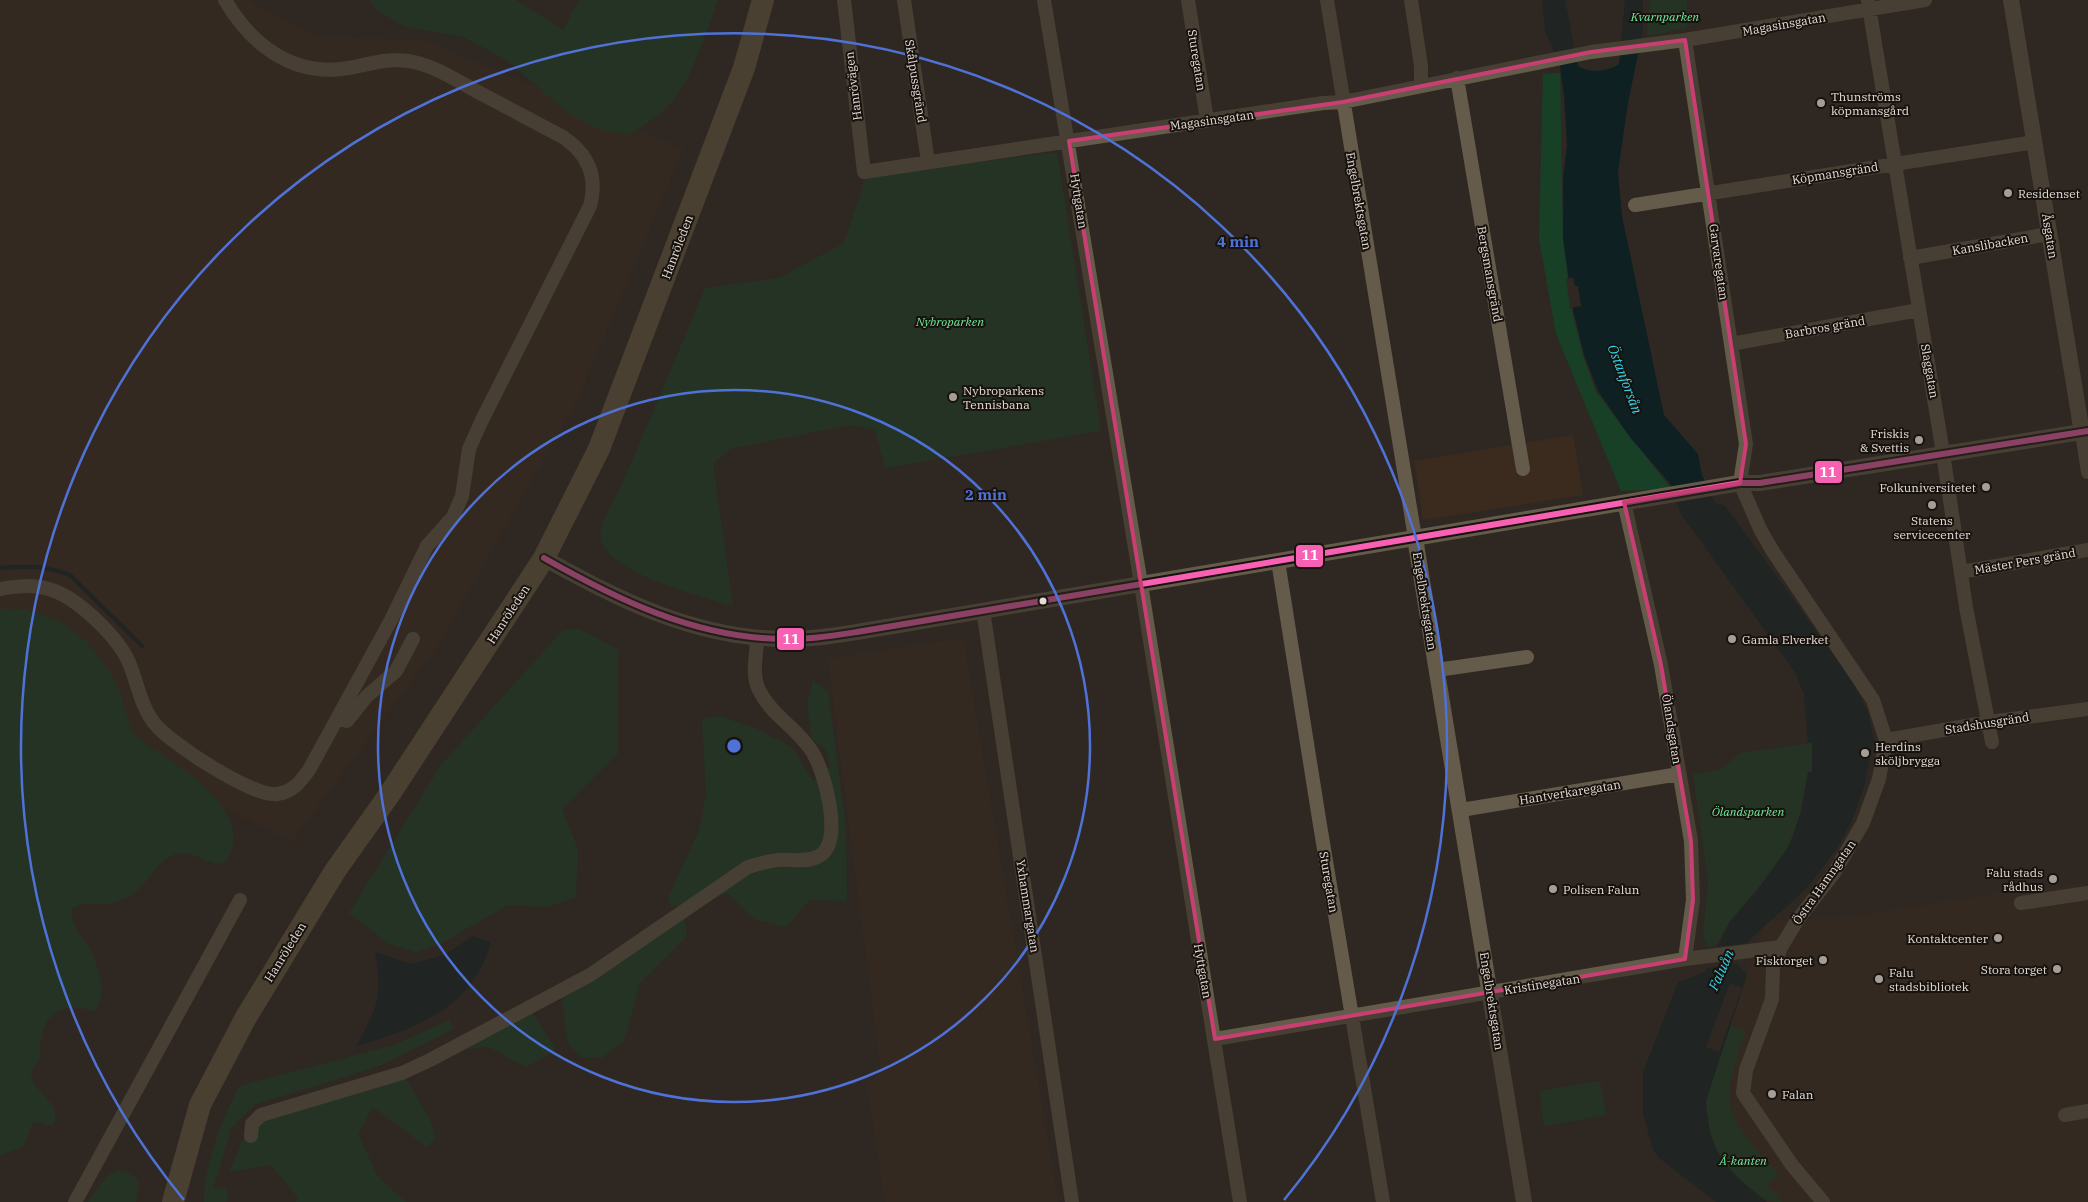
<svg xmlns="http://www.w3.org/2000/svg" width="2088" height="1202" viewBox="0 0 2088 1202" font-family="'IBM Plex Serif',serif">
<rect width="100%" height="100%" fill="#2f2822"/>
<path fill="#3b2b1e" d="M 0,0 L 252,0 L 254,5 L 319,37 L 424,40 L 683,149 L 577,401 L 529,484 L 440,642 L 292,841 L 216,804 L 137,741 L 102,663 L 0,614 Z
M 1573,435 L 1583,495 L 1423,520 L 1414,461 Z
M 963,638 L 1058,1202 L 885,1202 L 867,1084 L 881,1072 L 828,659 Z
M 2088,883 L 2088,1202 L 1767,1202 L 1711,1080 L 1766,921 L 1844,918 L 2001,893 Z"/>
<path fill="#174026" d="M 370,0 L 516,0 L 563,30 L 579,0 L 718,0 C 705,34 692,85 664,110 C 653,120 641,127 629,135 L 601,130 L 569,114 L 505,59 L 463,37 L 403,26 L 376,9 Z
M 1650,0 L 1687,0 L 1687,28 L 1647,36 Z
M 1560,73 L 1563,238 L 1572,312 L 1583,356 L 1596,392 L 1671,489 L 1621,491 L 1556,334 L 1539,239 L 1543,74 Z
M 1057,152 L 1101,431 L 885,468 L 875,430 L 849,425 L 730,449 L 713,464 L 733,606 C 699,596 618,576 602,543 C 595,528 611,506 617,494 C 648,426 676,357 705,288 L 779,278 L 844,243 L 866,176 Z
M 0,609 C 56,605 96,641 118,688 C 123,698 129,726 133,732 C 140,743 155,749 166,757 C 191,774 239,809 233,843 C 231,853 230,860 220,864 C 206,863 190,849 176,854 C 158,860 149,882 134,893 C 128,898 114,904 105,904 C 92,904 84,901 72,909 C 69,927 83,935 91,951 C 99,968 108,995 95,1011 C 52,999 39,1021 40,1060 C 10,1086 70,1099 52,1126 L 38,1122 L 33,1123 L 23,1147 L 0,1155 Z
M 577,628 L 618,649 L 618,753 L 562,809 L 578,849 L 576,897 L 547,907 L 508,905 L 440,944 L 415,952 L 389,944 L 349,913 L 441,765 L 562,631 Z
M 813,680 L 828,691 L 846,828 L 847,901 L 810,900 L 786,927 L 754,919 L 728,893 L 671,907 L 668,898 L 699,830 L 706,795 L 702,719 L 719,716 L 755,728 L 792,747 L 813,781 L 830,767 L 826,750 L 812,739 L 807,703 Z
M 1812,743 L 1812,772 L 1808,773 C 1803,797 1800,824 1788,846 C 1769,883 1734,908 1717,945 L 1708,947 L 1703,936 L 1708,880 L 1693,774 L 1720,770 L 1740,753 Z
M 685,919 L 687,936 L 640,983 L 624,1042 L 601,1058 L 581,1057 L 568,1043 L 561,994 Z
M 532,1012 L 556,1050 L 526,1067 L 489,1047 L 466,1049 Z
M 449,1020 L 455,1028 L 379,1066 L 254,1105 L 232,1127 L 213,1189 L 226,1188 L 228,1200 L 225,1202 L 204,1202 C 205,1160 221,1123 239,1086 L 394,1045 Z
M 1730,1025 L 1746,1031 C 1717,1108 1725,1116 1779,1174 L 1767,1185 L 1782,1202 C 1762,1202 1758,1194 1743,1182 C 1719,1162 1704,1133 1706,1102 C 1707,1078 1723,1048 1730,1025 Z
M 406,1079 L 430,1119 L 435,1138 L 427,1147 L 373,1107 L 358,1134 L 378,1177 L 406,1202 L 296,1202 L 298,1198 L 271,1165 L 229,1172 L 245,1135 L 261,1119 Z
M 1600,1081 L 1606,1115 L 1544,1126 L 1540,1091 Z
M 117,1170 L 127,1172 L 138,1179 L 138,1189 L 136,1202 L 88,1202 L 107,1176 Z"/>
<path fill="#0f2022" d="M 1542,0 L 1565,0 L 1578,66 C 1589,73 1608,72 1619,64 L 1625,0 L 1643,0 L 1643,30 L 1628,103 L 1618,172 L 1622,216 L 1664,415 L 1698,454 L 1702,475 L 1715,503 L 1724,505 L 1729,511 L 1850,677 L 1868,712 L 1874,740 L 1864,787 L 1852,820 L 1838,847 L 1808,887 L 1745,944 L 1738,965 L 1747,975 L 1706,1101 C 1710,1157 1726,1168 1767,1202 L 1716,1202 L 1659,1158 L 1653,1150 L 1643,1114 L 1643,1072 L 1678,982 L 1705,972 L 1730,921 L 1755,893 L 1789,846 L 1801,812 L 1808,772 L 1812,772 L 1812,743 L 1808,743 L 1804,695 L 1795,672 L 1681,514 L 1671,485 L 1629,436 L 1598,391 L 1584,355 L 1573,310 L 1563,238 L 1563,179 L 1567,145 L 1564,96 L 1560,66 L 1545,31 Z
M 473,936 L 491,942 C 472,1010 417,1027 356,1047 C 377,1008 383,997 375,952 L 411,964 L 444,955 Z"/>
<path fill="#2f2822" d="M 1573,277 L 1575,286 L 1578,286 L 1581,306 L 1570,308 L 1566,279 Z
M 1746,944 L 1740,963 L 1703,969 L 1714,947 Z
M 1730,983 L 1742,988 L 1719,1052 L 1706,1047 Z"/>
<g fill="none" stroke-linecap="round" stroke-linejoin="round">
<path stroke="#0f2022" stroke-width="4.5" d="M 0,568 C 26,566 47,565 71,576 L 142,646"/>
<path stroke="#655b4a" stroke-width="14" d="M 844,0 L 864,172 L 1323,103 L 1343,102 L 1591,52 L 1685,40 L 1925,0
M 904,0 L 928,162
M 1044,0 L 1139,572 L 1240,1202
M 1188,0 L 1207,120
M 1327,0 L 1415,538
M 1411,0 L 1421,66 L 1421,85
M 1868,1 L 1942,447 L 1966,607 L 1992,742
M 1685,40 L 1746,444 L 1740,483 L 1760,529 L 1772,550 L 1873,700 L 1886,740 L 1879,779 L 1863,823 L 1834,873 L 1798,919 L 1781,947 L 1773,968 L 1772,999 L 1746,1070 L 1743,1093 L 1792,1165 L 1823,1202
M 1457,78 L 1523,469
M 1635,205 L 2035,142
M 1910,258 L 2049,234
M 1731,344 L 1919,310
M 2082,433 L 2088,472
M 1624,502 L 1661,665 L 1691,841 L 1693,900 L 1685,959
M 1278,561 L 1320,825 L 1383,1202
M 1961,572 L 2088,550
M 0,589 C 18,586 34,584 52,590 C 79,599 120,639 130,665 C 138,685 141,707 155,724 C 170,743 254,798 277,794 C 293,792 301,781 309,770 L 391,620 L 427,546 L 453,517 L 462,496 L 469,449 L 482,420 L 590,206 C 598,177 588,154 563,137 C 534,122 505,106 476,91 C 456,80 436,67 414,62 C 389,56 366,66 342,69 C 290,75 250,43 225,0
M 983,610 L 1072,1202
M 1437,670 L 1527,657
M 338,718 L 347,721 L 367,696 L 396,671 L 413,639
M 1886,740 L 1989,722 L 2088,709
M 1461,810 L 1679,774
M 2021,903 L 2088,893
M 1215,1039 L 1685,959 L 1781,947
M 2065,1115 L 2088,1111
M 251,1136 L 252,1124 L 261,1115 L 402,1073 L 430,1060 L 590,975 L 748,867 C 758,864 768,861 778,860 C 791,859 808,863 819,856 C 845,843 824,768 811,750 C 796,727 771,715 759,690 C 751,674 757,655 757,638
M 75,1202 L 240,900"/>
<path stroke="#655b4a" stroke-width="16" d="M 2011,0 L 2082,433
M 1415,538 L 1524,1202
M 544,558 C 618,600 694,637 780,639 C 806,640 831,636 857,632 L 1669,495 L 1740,483 L 1760,483 L 2088,431"/>
<path stroke="#6a5d43" stroke-width="22" d="M 173,1202 L 200,1105 L 245,1019 L 335,871 L 389,795 L 544,558 L 599,449 L 744,68 L 763,0"/>
<defs>
<path id="bus-1" d="M 544,558 C 618,600 694,637 780,639 C 806,640 831,636 857,632 L 1669,495 L 1740,483 L 1760,483 L 2088,431"/>
</defs>
<use href="#bus-1" stroke="#17120d" stroke-width="10"/>
<use href="#bus-1" stroke="#f860b3" stroke-width="6"/>
</g>
<path d="M0 0H2088V1202H0ZM 1685,40 L 1746,444 L 1740,483 L 1624,502 L 1661,665 L 1691,841 L 1693,900 L 1685,959 L 1215,1039 L 1069,141 L 1343,102 L 1591,52 Z" fill="#2f2822" fill-opacity=".55" fill-rule="evenodd"/>
<path fill="none" stroke="#c93f74" stroke-width="4" stroke-linejoin="round" d="M 1685,40 L 1746,444 L 1740,483 L 1624,502 L 1661,665 L 1691,841 L 1693,900 L 1685,959 L 1215,1039 L 1069,141 L 1343,102 L 1591,52 Z"/>
<g fill="none" stroke="#4f72d8" stroke-width="2.5">
<circle cx="734" cy="746" r="356"/>
<path d="M184 1200A713 713 0 1 1 1284 1200"/>
</g>
<g fill="#a59d97" stroke="#17120d" stroke-width="2">
<circle cx="1821" cy="103" r="5"/>
<circle cx="2008" cy="193" r="5"/>
<circle cx="953" cy="397" r="5"/>
<circle cx="1919" cy="440" r="5"/>
<circle cx="1986" cy="487" r="5"/>
<circle cx="1932" cy="505" r="5"/>
<circle cx="1732" cy="639" r="5"/>
<circle cx="1865" cy="753" r="5"/>
<circle cx="2053" cy="879" r="5"/>
<circle cx="1553" cy="889" r="5"/>
<circle cx="1998" cy="938" r="5"/>
<circle cx="1823" cy="960" r="5"/>
<circle cx="2057" cy="969" r="5"/>
<circle cx="1879" cy="979" r="5"/>
<circle cx="1772" cy="1094" r="5"/>
</g>
<circle fill="#e5dcd6" stroke="#17120d" stroke-width="2" cx="1043" cy="601" r="4.5"/>
<g text-anchor="middle" dominant-baseline="central" stroke-width="4" stroke-linejoin="round" paint-order="stroke">
<g font-size="12" font-style="italic" fill="#70ed9d" stroke="#17120d">
<text x="1665" y="16">Kvarnparken</text>
<text x="950" y="321">Nybroparken</text>
<text x="1748" y="811">Ölandsparken</text>
<text x="1743" y="1160">Å-kanten</text>
</g>
<g font-size="12" fill="#e5dcd6" stroke="#17120d">
<text transform="translate(1784 24) rotate(-10)">Magasinsgatan</text>
<text transform="translate(1197 60) rotate(81)">Sturegatan</text>
<text transform="translate(916 81) rotate(81)">Skålpussgränd</text>
<text transform="translate(853 86) rotate(-97)">Hanrövägen</text>
<text transform="translate(1212 120) rotate(-8)">Magasinsgatan</text>
<text transform="translate(1835 173) rotate(-9)">Köpmansgränd</text>
<text transform="translate(1079 201) rotate(81)">Hyttgatan</text>
<text transform="translate(1359 201) rotate(80)">Engelbrektsgatan</text>
<text transform="translate(2050 236) rotate(81)">Åsgatan</text>
<text transform="translate(1990 244) rotate(-10)">Kanslibacken</text>
<text transform="translate(677 247) rotate(-69)">Hanröleden</text>
<text transform="translate(1719 262) rotate(82)">Garvaregatan</text>
<text transform="translate(1490 274) rotate(80)">Bergsmansgränd</text>
<text transform="translate(1825 327) rotate(-10)">Barbros gränd</text>
<text transform="translate(1930 371) rotate(80)">Slaggatan</text>
<text transform="translate(2025 561) rotate(-10)">Mäster Pers gränd</text>
<text transform="translate(1425 601) rotate(81)">Engelbrektsgatan</text>
<text transform="translate(508 614) rotate(-57)">Hanröleden</text>
<text transform="translate(1987 723) rotate(-9)">Stadshusgränd</text>
<text transform="translate(1672 729) rotate(81)">Ölandsgatan</text>
<text transform="translate(1570 792) rotate(-9)">Hantverkaregatan</text>
<text transform="translate(1329 882) rotate(80)">Sturegatan</text>
<text transform="translate(1824 882) rotate(-55)">Östra Hamngatan</text>
<text transform="translate(1028 906) rotate(81)">Yxhammargatan</text>
<text transform="translate(285 952) rotate(-58)">Hanröleden</text>
<text transform="translate(1203 971) rotate(80)">Hyttgatan</text>
<text transform="translate(1542 984) rotate(-9)">Kristinegatan</text>
<text transform="translate(1492 1001) rotate(81)">Engelbrektsgatan</text>
</g>
<g font-size="12" fill="#e5dcd6" stroke="#17120d" text-anchor="start">
<text x="1831" y="96">Thunströms<tspan x="1831" dy="14">köpmansgård</tspan></text>
<text x="2018" y="193">Residenset</text>
<text x="963" y="390">Nybroparkens<tspan x="963" dy="14">Tennisbana</tspan></text>
<text x="1909" y="433" text-anchor="end">Friskis<tspan x="1909" dy="14">&amp; Svettis</tspan></text>
<text x="1976" y="487" text-anchor="end">Folkuniversitetet</text>
<text x="1932" y="520" text-anchor="middle">Statens<tspan x="1932" dy="14">servicecenter</tspan></text>
<text x="1742" y="639">Gamla Elverket</text>
<text x="1875" y="746">Herdins<tspan x="1875" dy="14">sköljbrygga</tspan></text>
<text x="2043" y="872" text-anchor="end">Falu stads<tspan x="2043" dy="14">rådhus</tspan></text>
<text x="1563" y="889">Polisen Falun</text>
<text x="1988" y="938" text-anchor="end">Kontaktcenter</text>
<text x="1813" y="960" text-anchor="end">Fisktorget</text>
<text x="2047" y="969" text-anchor="end">Stora torget</text>
<text x="1889" y="972">Falu<tspan x="1889" dy="14">stadsbibliotek</tspan></text>
<text x="1782" y="1094">Falan</text>
</g>
<g font-size="14" font-style="italic" fill="#37d5ea" stroke="#17120d">
<text transform="translate(1625 379) rotate(69)">Östanforsån</text>
<text transform="translate(1721 970) rotate(-66)">Faluån</text>
</g>
</g>
<circle cx="734" cy="746" r="8" fill="#4f72d8" stroke="#17120d" stroke-width="2.5"/>
<g font-size="15" text-anchor="middle" font-weight="bold" fill="#4f72d8" stroke="#17120d" stroke-width="4" stroke-linejoin="round" paint-order="stroke">
<text x="1238" y="247">4 min</text>
<text x="986" y="500">2 min</text>
</g>
<g stroke="#17120d" stroke-width="2">
<rect x="1814" y="460" width="29" height="24" rx="5" fill="#f860b3"/>
<rect x="1295" y="544" width="29" height="24" rx="5" fill="#f860b3"/>
<rect x="776" y="627" width="29" height="24" rx="5" fill="#f860b3"/>
</g>
<g font-size="14" text-anchor="middle" font-weight="bold" fill="#fff">
<text x="1828" y="477">11</text>
<text x="1310" y="560">11</text>
<text x="791" y="644">11</text>
</g>
</svg>
